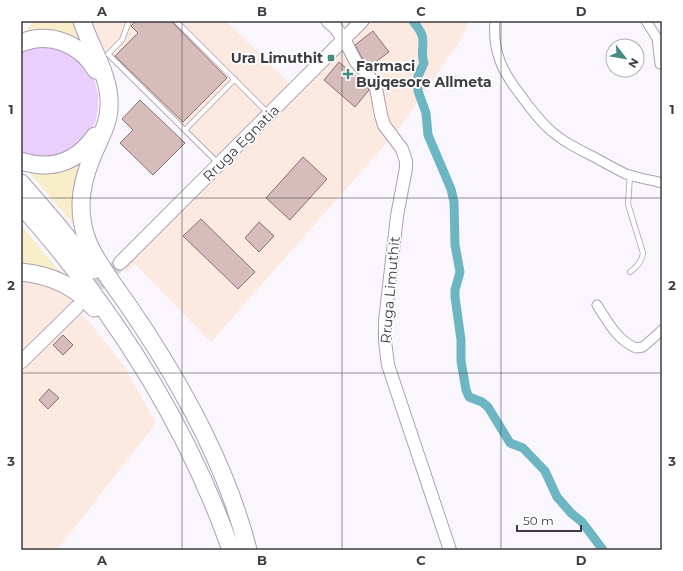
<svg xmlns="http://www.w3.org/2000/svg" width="683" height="571" viewBox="0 0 683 571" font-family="Montserrat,sans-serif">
<rect width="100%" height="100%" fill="#faf6fd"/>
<path fill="#fce9e0" d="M 91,21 L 226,21 L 295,89 L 344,39 L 347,22 L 345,21 L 469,21 L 460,41 L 398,130 L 211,342 L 135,264 L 127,272 L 120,263 L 217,167 L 104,52 Z
M 21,281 L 45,284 L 60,290 L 73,302 L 124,366 L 156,423 L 57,550 L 21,550 Z"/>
<path fill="#eacffd" d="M 48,45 L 70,52 L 89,69 L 95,82 L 98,94 L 98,107 L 96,120 L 89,135 L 81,145 L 56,157 L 44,157 L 29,155 L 21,151 L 21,50 Z"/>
<path fill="#f8eec9" d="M 34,21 L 79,21 L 89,51 L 21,37 Z
M 85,156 L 76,227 L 27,170 Z
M 21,225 L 65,278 L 21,269 Z"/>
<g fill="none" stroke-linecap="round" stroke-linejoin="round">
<path stroke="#6cb6c4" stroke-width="9" d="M 413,21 C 416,25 420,30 422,35 C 425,44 420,53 424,63 L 418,76 L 418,91 L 426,113 L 428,135 L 451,189 L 454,202 L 455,245 L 460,272 L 455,290 L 455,297 L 461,340 L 461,361 L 466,390 L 469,397 L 482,402 L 488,407 L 510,443 L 523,448 L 545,471 L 557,497 L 571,513 L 582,522 L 603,550"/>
</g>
<path fill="#d6bdbc" stroke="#887170" d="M 136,21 L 171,21 L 227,78 L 183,122 L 115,56 L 138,33 L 131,26 Z
M 373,31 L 389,52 L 370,66 L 362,58 L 355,45 Z
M 339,62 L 367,86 L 369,90 L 355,107 L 324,80 Z
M 140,100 L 185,143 L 153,175 L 120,143 L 133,130 L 122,119 Z
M 303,157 L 327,179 L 290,220 L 266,198 Z
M 201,219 L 255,272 L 238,289 L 183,236 Z
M 259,222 L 274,236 L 259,252 L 245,238 Z
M 63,335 L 73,345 L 63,355 L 53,345 Z
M 49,389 L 59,398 L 48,409 L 39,400 Z"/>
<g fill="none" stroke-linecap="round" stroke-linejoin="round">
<path stroke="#d5d1d8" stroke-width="13" stroke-dasharray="13 6" stroke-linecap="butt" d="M 85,298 L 120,263"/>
<defs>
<path id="service" d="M 129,21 L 122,40 L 108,54 L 218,163
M 176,21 L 268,113
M 185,130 L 235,79
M 630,272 C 637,267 642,262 643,253 L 628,204 L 630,175"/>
<path id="minor" d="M 495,21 C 492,52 503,73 522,97 C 530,108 539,120 549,129 C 563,142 580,150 596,158 C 606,164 616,169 626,174 C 638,178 650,180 662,183
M 646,21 L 657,38 L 660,64
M 597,305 C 608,322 617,340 636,348 L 643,347 L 662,330"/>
<path id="tertiary" d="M 344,39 L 356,62 L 373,81 L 376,88 L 381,115 L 384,125 L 402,149 L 406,161 L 406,168 L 397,216 L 385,321 L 385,341 L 388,365 L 450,550"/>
<path id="secondary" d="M 328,21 L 335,27 L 344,39
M 120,263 L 362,21
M 21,362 L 77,307"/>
<path id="motorway" d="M 82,21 C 91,49 111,77 109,107 C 109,122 101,136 95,150 C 82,179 76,206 86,237 C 92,255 103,269 113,284 C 124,299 134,314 144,329 C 188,397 228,471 248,550
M 21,43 C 50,31 81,44 96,70
M 21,161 C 52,171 77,162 95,136
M 21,183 L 58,226 L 93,270
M 21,205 C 111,306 186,422 231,550
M 21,272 C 50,275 75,285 94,308"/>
</defs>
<use href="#service" stroke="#aba0b2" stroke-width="6"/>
<use href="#minor" stroke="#aba0b2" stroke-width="11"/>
<use href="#tertiary" stroke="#aba0b2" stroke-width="14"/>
<use href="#secondary" stroke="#aba0b2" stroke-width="15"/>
<use href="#motorway" stroke="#aba0b2" stroke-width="19"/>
<use href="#service" stroke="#fff" stroke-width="4.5"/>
<use href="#minor" stroke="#fff" stroke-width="9"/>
<use href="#tertiary" stroke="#fff" stroke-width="12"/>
<use href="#secondary" stroke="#fff" stroke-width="13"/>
<use href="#motorway" stroke="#fff" stroke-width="17"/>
</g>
<path fill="none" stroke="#3f3b42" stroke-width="1" stroke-opacity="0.55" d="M 182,21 L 182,550M 342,21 L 342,550M 501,21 L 501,550M 21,198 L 662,198M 21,373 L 662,373"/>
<g fill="#468c84" stroke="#fff" stroke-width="1.5">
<rect x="327" y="54" width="8" height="8" rx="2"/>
<path d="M346 68h4v4h4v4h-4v4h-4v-4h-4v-4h4z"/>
</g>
<g text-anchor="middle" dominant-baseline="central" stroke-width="3.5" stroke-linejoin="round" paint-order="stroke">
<g font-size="14" font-weight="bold" fill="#3f3b42" stroke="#fff" text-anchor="end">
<text x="323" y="58">Ura Limuthit</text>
<text x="356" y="66" text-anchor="start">Farmaci<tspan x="356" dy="16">Bujqesore Allmeta</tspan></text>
</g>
<g font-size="14" fill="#3f3b42" stroke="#fff">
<text transform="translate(241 143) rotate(-45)">Rruga Egnatia</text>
<text transform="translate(390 290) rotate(-85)">Rruga Limuthit</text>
</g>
</g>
<rect width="683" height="571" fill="none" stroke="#ffffff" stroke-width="44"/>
<g transform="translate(625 58) rotate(121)"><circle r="19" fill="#ffffff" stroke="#b2b1b3"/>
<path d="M0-3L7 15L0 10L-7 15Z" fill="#468c84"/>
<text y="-6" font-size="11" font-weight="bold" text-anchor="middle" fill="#3f3b42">N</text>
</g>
<path d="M517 525v6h64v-6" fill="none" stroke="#3f3b42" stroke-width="2"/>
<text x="523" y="525" font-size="12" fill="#3f3b42" stroke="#ffffff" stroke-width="3" paint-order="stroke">50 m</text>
<rect x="22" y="22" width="639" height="527" fill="none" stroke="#3f3b42" stroke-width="1.5"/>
<g font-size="13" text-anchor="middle" font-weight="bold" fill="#3f3b42">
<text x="102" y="16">A</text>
<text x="262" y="16">B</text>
<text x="421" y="16">C</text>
<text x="581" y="16">D</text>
<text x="11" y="114">1</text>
<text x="672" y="114">1</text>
<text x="11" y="290">2</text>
<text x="672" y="290">2</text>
<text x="11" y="466">3</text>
<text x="672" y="466">3</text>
<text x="102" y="565">A</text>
<text x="262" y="565">B</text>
<text x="421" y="565">C</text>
<text x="581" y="565">D</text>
</g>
</svg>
